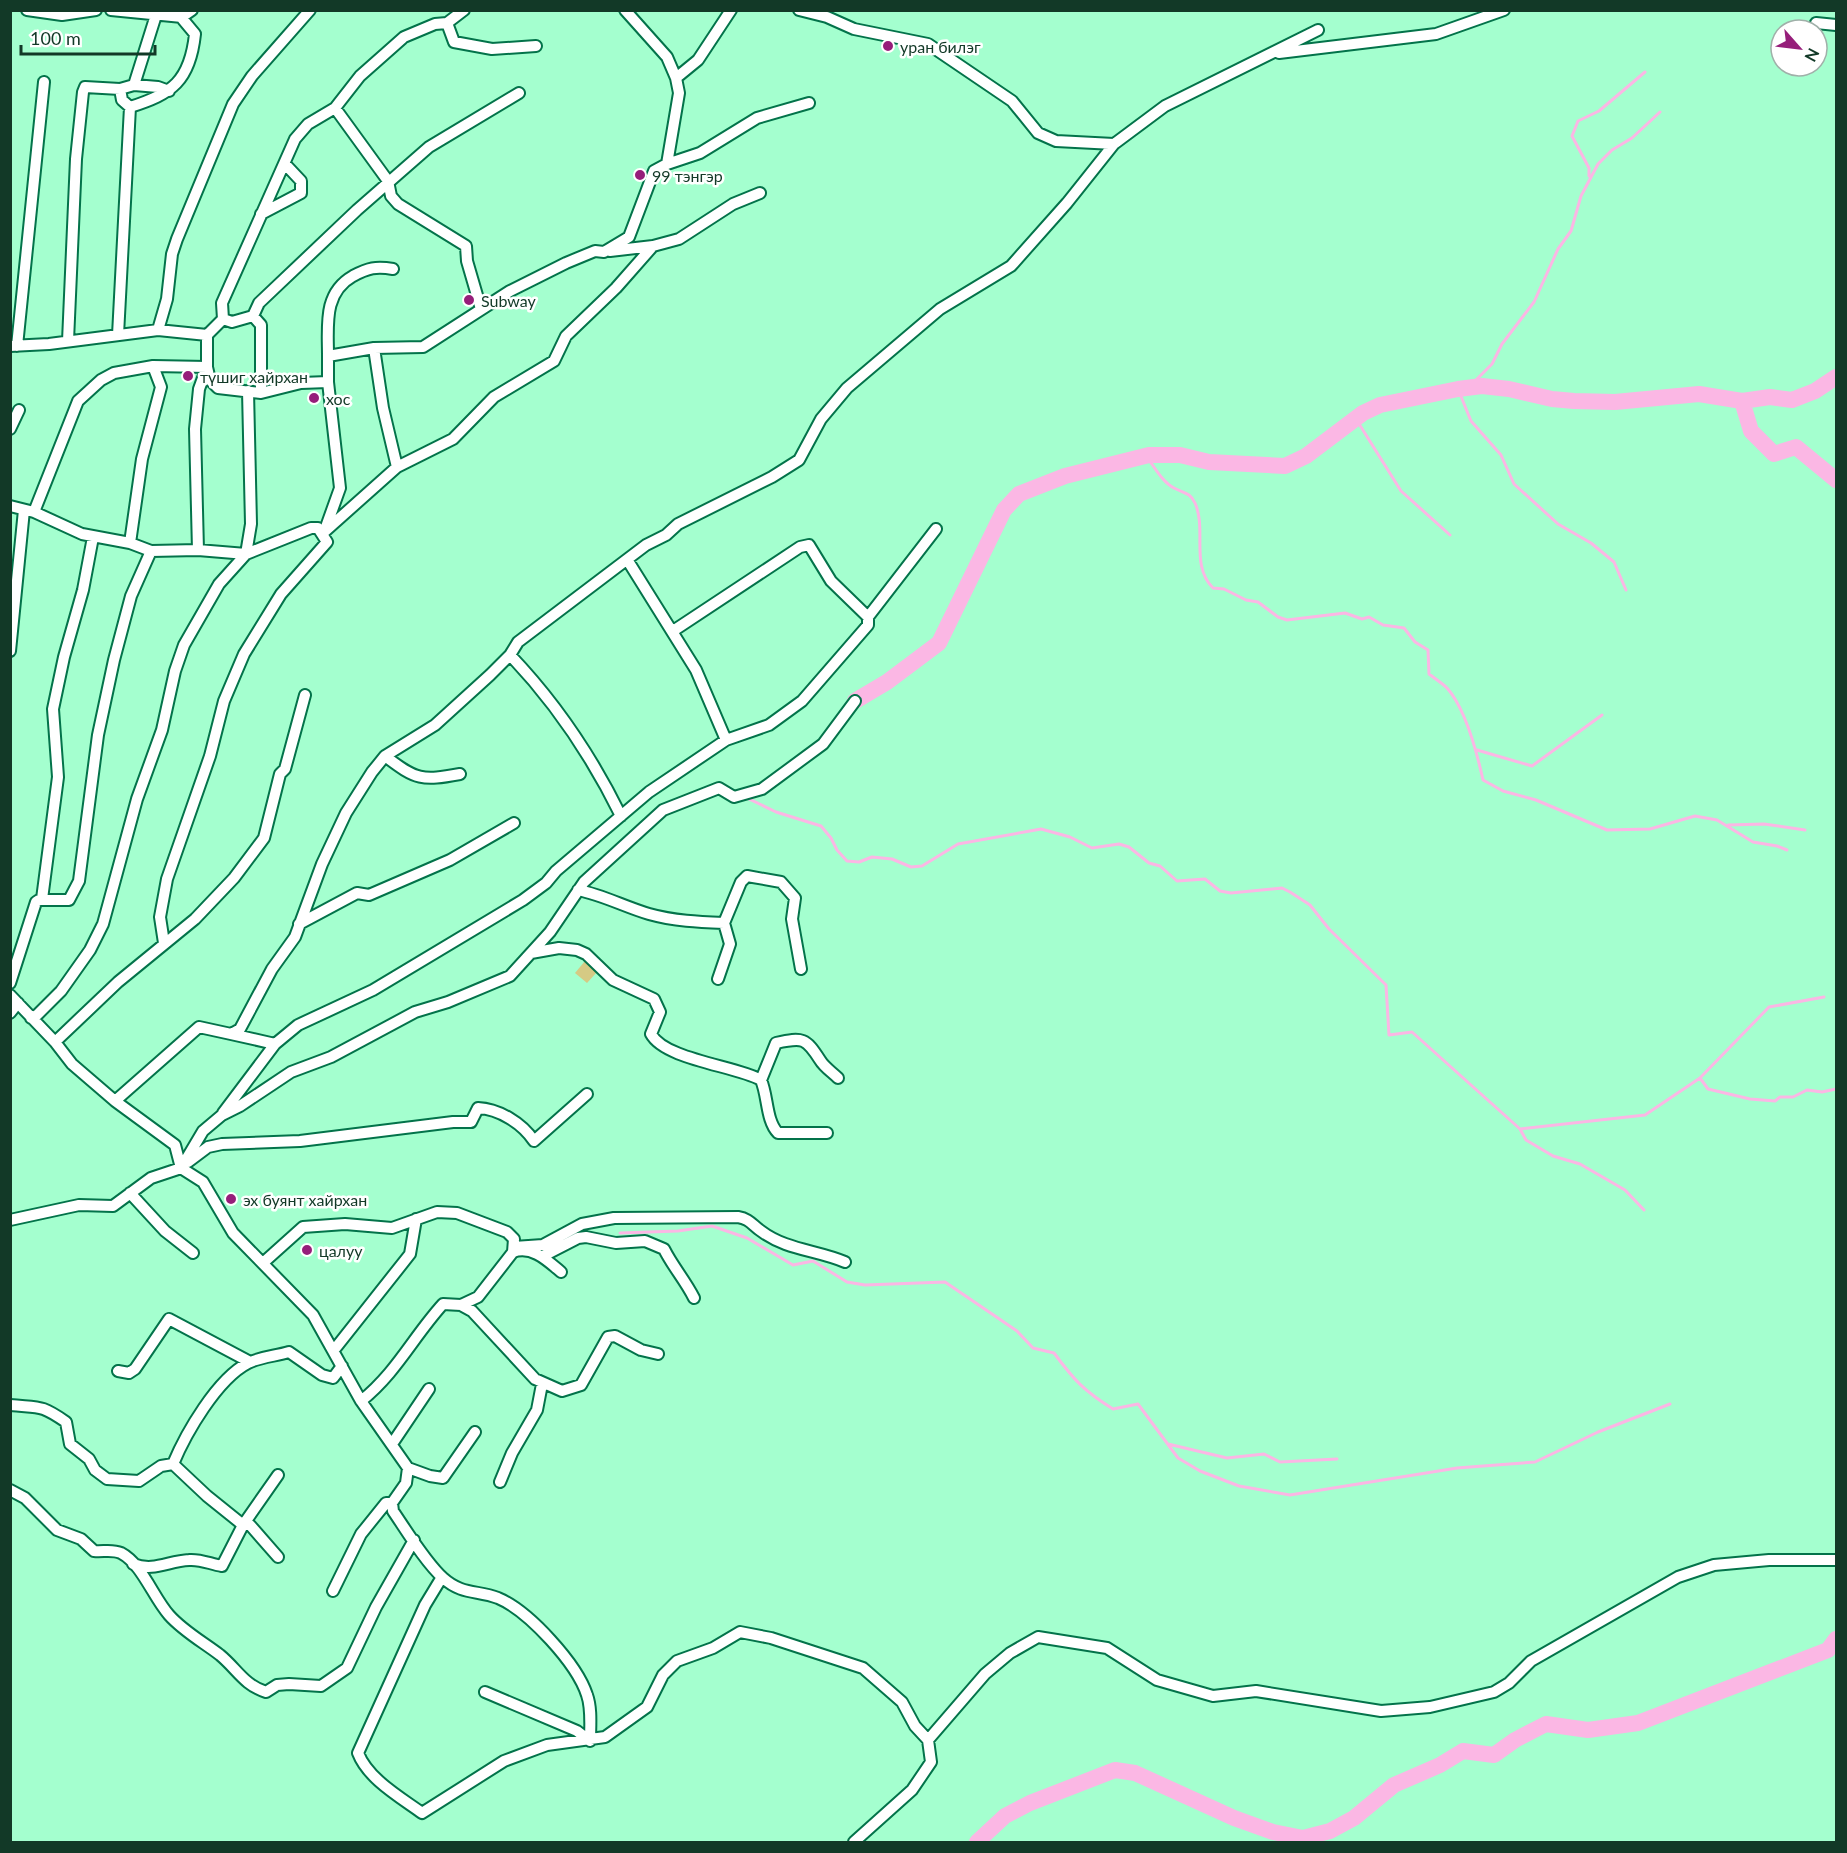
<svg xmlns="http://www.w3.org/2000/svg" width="1847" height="1853" viewBox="0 0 1847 1853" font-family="Lato,sans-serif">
<rect width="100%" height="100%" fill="#a4ffcf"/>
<path fill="#d5ca84" d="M 585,961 L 597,972 L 587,983 L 575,973 Z"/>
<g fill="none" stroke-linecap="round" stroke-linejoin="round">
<path stroke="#fbb7e4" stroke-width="3" d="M 1589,176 L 1589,168 L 1572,136 L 1578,121 L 1599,111 L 1645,72
M 1468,388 L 1492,364 L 1502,344 L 1534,302 L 1558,249 L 1571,231 L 1581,196 L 1598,164 L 1612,150 L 1632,138 L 1660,112
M 1458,389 L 1471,421 L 1501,455 L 1514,484 L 1558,524 L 1591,543 L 1614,562 L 1626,590
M 1356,419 L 1401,491 L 1450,535
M 1146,456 C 1154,466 1162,482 1174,488 C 1183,493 1190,492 1195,503 C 1207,530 1190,565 1213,588 L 1224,589 L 1246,600 L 1258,602 L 1278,617 L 1287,620 L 1345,613 L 1362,619 L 1369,617 L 1383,625 L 1404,628 L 1415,642 L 1428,650 L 1429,674 C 1434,678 1442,683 1447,688 C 1466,709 1477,753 1483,780 L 1503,791 L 1536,800 L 1607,830 L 1650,829 L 1695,816 L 1717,820 L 1753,842 L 1777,846 L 1787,850
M 1828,472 L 1836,473
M 1477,750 L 1532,766 L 1602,715
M 747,798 L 776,812 L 821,826 L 831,838 L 837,850 L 847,861 L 859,862 L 872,857 L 892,859 L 911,867 L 922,866 L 958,844 L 1041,829 L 1070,837 L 1092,848 L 1119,844 L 1129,847 L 1149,863 L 1160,866 L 1177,881 L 1205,879 L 1220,891 L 1231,893 L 1282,888 L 1290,892 L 1310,905 L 1329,929 L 1386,985 L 1389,1035 L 1412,1032 L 1520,1129 L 1645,1115 L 1700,1078 L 1769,1007 L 1824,997
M 1728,825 L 1764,824 L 1805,830
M 1700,1078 L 1708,1089 L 1750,1099 L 1775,1101 L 1780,1097 L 1793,1097 L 1807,1090 L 1822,1092 L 1836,1089
M 1520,1129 L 1526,1140 L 1553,1156 L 1580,1164 L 1625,1190 L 1644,1210
M 620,1233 L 678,1231 L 712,1226 L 747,1238 L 793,1265 L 813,1261 L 847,1282 L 865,1285 L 945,1282 L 1017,1331 L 1033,1348 L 1054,1353 C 1074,1380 1084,1391 1113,1409 L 1138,1404 L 1178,1458 L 1200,1471 L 1239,1486 L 1290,1495 L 1457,1468 L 1535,1462 L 1598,1432 L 1670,1404
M 1168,1444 L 1227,1458 L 1264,1454 L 1280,1462 L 1337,1459"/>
<path stroke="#fbb7e4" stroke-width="16" d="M 1742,401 L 1770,397 L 1792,400 L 1815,391 L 1836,377
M 855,701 L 887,682 L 939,643 L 1004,510 L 1019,494 L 1065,476 L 1149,455 L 1180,455 L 1209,462 L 1285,466 L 1306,456 L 1363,413 L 1380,405 L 1458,389 L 1482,386 L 1509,389 L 1552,399 L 1574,401 L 1615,402 L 1699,394 L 1742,401 L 1751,431 L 1774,454 L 1796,447 L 1836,480
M 977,1842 L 1005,1816 L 1030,1803 L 1115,1770 L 1135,1773 L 1234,1818 L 1273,1832 L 1303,1838 L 1330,1831 L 1354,1818 L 1394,1785 L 1440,1765 L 1463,1751 L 1494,1755 L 1515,1740 L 1546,1724 L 1588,1730 L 1638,1723 L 1828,1650 L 1836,1639"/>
<defs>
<path id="minor" d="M 27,10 L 62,15 L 96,10
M 111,10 L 182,17 L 192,10
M 625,10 L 667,57 L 676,78
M 799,10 L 827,17 L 854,29 L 928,44 L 1012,101 L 1038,133 L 1056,141 L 1114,144 L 1165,106 L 1318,30
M 447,23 L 454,42 L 492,49 L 536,46
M 1816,23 L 1836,25
M 1279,53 L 1436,34 L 1504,10
M 134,85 L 156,15
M 120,89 L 122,100 L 130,107
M 335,108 L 388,181 L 391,196 L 398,204 L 466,246 L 467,261 L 481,309
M 667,164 L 679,93 L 676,78 L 698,60 L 731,10
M 261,214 L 301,193 L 301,181 L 285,164
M 610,251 L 653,246 L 679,239 L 733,204 L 760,193
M 253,316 L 261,325 L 261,393
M 223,319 L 232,322 L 253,316 L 259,303 L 357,210 L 429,147 L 519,93
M 158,330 L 207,335
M 118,335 L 130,107 C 172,94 190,81 195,34 L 175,10
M 68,341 L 76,159 L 83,92 L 85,87 L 120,89 L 134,85 L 158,87 L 169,91
M 10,346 L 49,344 L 158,330 L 167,299 L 172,254 L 177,239 L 233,104 L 252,76 L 310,10
M 17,346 L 44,82
M 374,348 L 383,408 L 397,467
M 328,356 C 328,325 323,293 353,276 C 368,268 376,266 393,269
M 10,429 L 19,410
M 10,506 L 34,512 L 82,534 L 130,543 L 151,551 L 198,550 L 246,554 L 311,528 L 318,528 L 327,542 L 281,594 L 244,654 L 224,701 L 210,756 L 167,879 L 160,917 L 164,943
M 34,512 L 78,401 L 101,380 L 114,373 L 153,366 L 207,367 L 210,380 L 218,388 L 261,393 L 301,383 L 328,382 L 328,356 L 374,348 L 423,347 L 510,291 L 566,263 L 595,251 L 604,252 L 629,237 L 654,171 L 667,164 L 700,153 L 757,118 L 809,103
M 326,527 L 340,488 L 328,382
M 323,533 L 397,467 L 453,439 L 494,397 L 554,361 L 566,336 L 616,288 L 653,246
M 130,543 L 142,459 L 161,387 L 153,366
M 198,550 L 195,429 L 199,389 L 207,367 L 207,335 L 223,319 L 222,303 L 295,139 L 308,124 L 335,108 L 360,76 L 404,37 L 435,24 L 447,23 L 464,10
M 628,561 L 696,670 L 726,740
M 673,631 L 800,547 L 809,545 L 831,581 L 868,617
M 10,651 L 24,510
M 510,655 C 555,702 592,757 621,816
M 385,756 C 416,780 422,781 460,774
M 578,890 C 603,895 625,907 649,914 C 674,921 699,922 724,923 L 741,882 L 747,876 L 781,882 L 795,898 L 792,919 L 801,969
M 42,899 L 58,777 L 53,709 L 64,657 L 83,590 L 93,537
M 299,924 L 357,893 L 369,895 L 450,860 L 514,823
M 531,953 L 559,948 L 577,950 L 586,954 L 613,980 L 654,999 L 660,1012 L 651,1034 C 665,1060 737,1066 761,1080 C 768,1096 766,1121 778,1133 L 827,1133
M 718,979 L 730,944 L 724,923
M 10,983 L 36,902 L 39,900 L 69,900 L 79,881 L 98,735 L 114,660 L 131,596 L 151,551
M 10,995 L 55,1042 L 72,1064 L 115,1101 L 175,1145 L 181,1168
M 10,1013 L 18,1003
M 31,1018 L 37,1015 L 61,991 L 90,950 L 103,924 L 137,799 L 162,730 L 175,671 L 184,645 L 219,584 L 246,554 L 251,524 L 248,391
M 231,1034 L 275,1044 L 298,1025 L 373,990 L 523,900 L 546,883 L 556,871 L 649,792 L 726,740 L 769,725 L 802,701 L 868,625 L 868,617 L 936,529
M 55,1042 L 118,982 L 195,919 L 234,878 L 264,838 L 280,774 L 285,769 L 305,695
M 761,1080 L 776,1043 C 803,1037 806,1038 820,1060 C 824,1067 832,1072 838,1078
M 115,1101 L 199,1027 L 231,1034 L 240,1029 L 272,969 L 295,937 L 322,864 L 346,813 L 372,772 L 385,756 L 435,725 L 490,675 L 510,655 L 518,642 L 646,545 L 666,535 L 678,524 L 772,477 L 799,460 L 821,419 L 847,388 L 940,309 L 1011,266 L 1067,203 L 1114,144
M 223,1113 L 275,1044
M 188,1162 L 208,1147 L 222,1144 L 300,1141 L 453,1122 L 471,1122 L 478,1108 C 499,1109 522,1123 534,1141 L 587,1094
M 181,1168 L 203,1131 L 222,1115 L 240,1106 L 291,1072 L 331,1057 L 415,1012 L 448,1002 L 510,976 L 550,932 L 584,882 L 663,810 L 719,788 L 734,797 L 762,789 L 823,744 L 855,701
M 130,1193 L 165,1231 L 193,1253
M 10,1220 L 79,1205 L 113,1206 L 151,1178 L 181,1168 L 203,1182 L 233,1233 L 313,1315 L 361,1401 L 408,1468 L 430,1476 L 443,1478 L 475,1432
M 514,1247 L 543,1245 L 582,1224 L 614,1218 L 738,1217 C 750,1219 752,1225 761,1231 C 786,1250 817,1250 845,1262
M 543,1256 L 578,1238 L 586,1237 L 616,1243 L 645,1241 L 664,1249 C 673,1267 685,1280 694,1298
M 264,1262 L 303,1227 L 345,1224 L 392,1228 L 437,1212 L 457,1213 L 507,1232 L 514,1239 L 513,1252
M 461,1305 L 478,1297 L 513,1252 C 532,1245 548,1261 561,1272
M 334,1350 L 410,1254 L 416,1219
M 118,1371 L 129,1373 L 135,1369 L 169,1319 L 250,1362
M 361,1401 C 397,1372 413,1337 443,1304 L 461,1305 L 472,1311 L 535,1379 L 562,1391 L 581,1385 L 608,1337 L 615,1336 L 641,1350 L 658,1354
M 10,1405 C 40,1408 40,1404 66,1422 L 70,1444 L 89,1459 L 95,1470 L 107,1479 L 139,1481 L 161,1466 L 173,1464 C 186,1433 217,1379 248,1363 C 260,1357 276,1356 289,1352 L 322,1375 L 333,1378 L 342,1366
M 392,1444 L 429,1389
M 173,1464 L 207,1496 L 243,1525 L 278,1475
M 408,1468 L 406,1483 L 392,1503 L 393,1511 C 406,1530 426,1563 443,1578 C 462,1595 477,1590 498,1598 C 529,1611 577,1664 587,1695 C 592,1709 590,1727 590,1741
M 500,1482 L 512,1453 L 537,1410 L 542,1384
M 10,1490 L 25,1498 L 57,1530 L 81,1539 L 94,1551 C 103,1552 112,1549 121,1553 C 142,1564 153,1597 169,1615 C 183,1631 203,1642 220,1655 C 237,1669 244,1685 266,1692 L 277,1685 L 289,1684 L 321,1686 L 347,1668 L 376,1607 L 414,1540
M 133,1564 C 154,1572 168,1561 189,1560 C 201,1559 210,1564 222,1566 L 243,1525 L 250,1525 L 278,1557
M 442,1577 L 425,1605 L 358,1753 C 368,1779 400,1797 422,1813 L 504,1761 L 547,1745 L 605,1737 L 647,1707 L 663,1675 L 677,1661 L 713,1648 L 740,1632 L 771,1638 L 863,1668 L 902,1702 L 915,1726 L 928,1740 L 931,1762 L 912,1790 L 854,1842
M 333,1591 L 361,1534 L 386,1503 L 392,1503
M 485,1692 L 577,1731 L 590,1741
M 928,1740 L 985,1674 L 1010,1653 L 1038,1637 L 1107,1648 L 1157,1680 L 1213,1696 L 1256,1691 L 1381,1711 L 1430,1707 L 1494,1692 L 1509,1683 L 1531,1661 L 1678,1577 L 1714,1565 L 1769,1560 L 1836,1560"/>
</defs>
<use href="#minor" stroke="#03734a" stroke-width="14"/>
<use href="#minor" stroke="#fff" stroke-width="10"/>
</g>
<g fill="#961e7a" stroke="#fff" stroke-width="2">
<circle cx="888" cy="46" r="6"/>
<circle cx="640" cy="175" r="6"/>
<circle cx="469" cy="300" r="6"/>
<circle cx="188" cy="376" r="6"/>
<circle cx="314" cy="398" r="6"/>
<circle cx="231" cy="1199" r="6"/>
<circle cx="307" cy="1250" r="6"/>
</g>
<g text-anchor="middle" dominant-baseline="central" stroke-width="5" stroke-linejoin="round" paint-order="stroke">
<g font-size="16" fill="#123927" stroke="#fff" text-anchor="start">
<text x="900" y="46">уран билэг</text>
<text x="652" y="175">99 тэнгэр</text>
<text x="481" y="300">Subway</text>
<text x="200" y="376">түшиг хайрхан</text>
<text x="326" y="398">хос</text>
<text x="243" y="1199">эх буянт хайрхан</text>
<text x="319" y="1250">цалуу</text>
</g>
</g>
<rect width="1847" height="1853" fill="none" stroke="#123927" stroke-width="24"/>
<g transform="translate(1799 48) rotate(118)"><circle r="28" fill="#ffffff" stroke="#a0b0a9" stroke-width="1.5"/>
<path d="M0-4.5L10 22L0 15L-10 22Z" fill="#961e7a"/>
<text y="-9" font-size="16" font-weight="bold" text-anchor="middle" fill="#123927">N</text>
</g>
<path d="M21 45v9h134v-9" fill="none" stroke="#123927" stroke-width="3"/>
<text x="30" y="45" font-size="18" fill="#123927" stroke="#ffffff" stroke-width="4.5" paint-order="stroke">100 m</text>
</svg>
